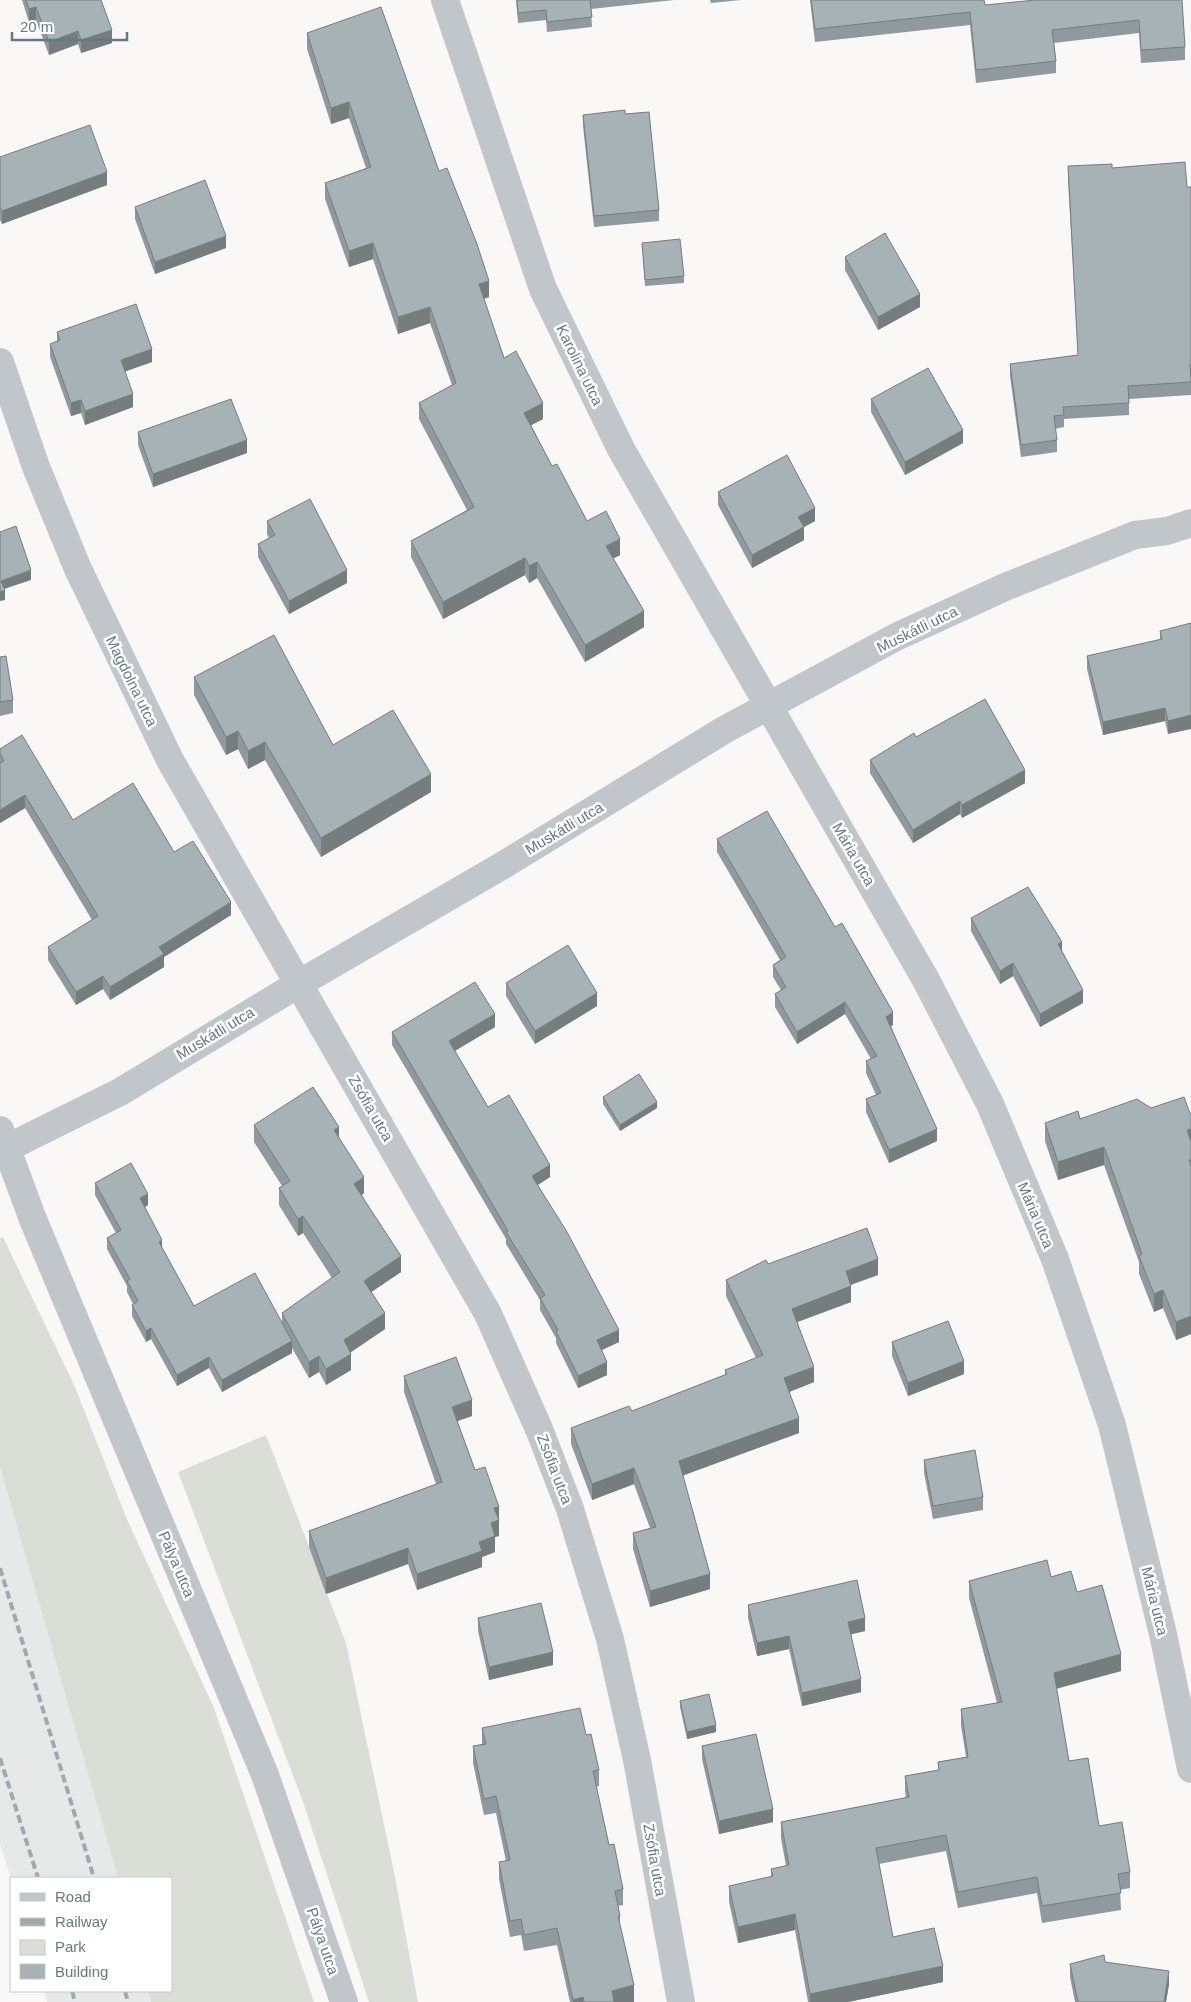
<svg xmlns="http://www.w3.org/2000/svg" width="1191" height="2002" viewBox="0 0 1191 2002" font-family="Arial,sans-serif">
<rect width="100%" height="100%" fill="#f9f8f7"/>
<path fill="#e7e8e8" d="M 0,1467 L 118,1878 L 11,1879 L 0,1844 Z
M 44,1991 L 148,1991 L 151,2002 L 47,2002 Z"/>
<path fill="#daded6" d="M 3,1237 L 75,1387 L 126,1517 L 214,1708 L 314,2002 L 151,2002 L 148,1991 L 171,1991 L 171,1878 L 118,1878 L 0,1467 L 0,1238 Z
M 266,1435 L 346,1643 L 394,1872 L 418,2002 L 369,2002 L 303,1802 L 178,1472 Z"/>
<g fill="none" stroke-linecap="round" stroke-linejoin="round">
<path stroke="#c0c6c9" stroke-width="28" d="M 445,0 L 543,289 L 621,449 L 926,980 L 990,1104 L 1055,1259 L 1112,1425 L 1163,1634 L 1191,1769
M 0,362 L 36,467 L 78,569 L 170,760 L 488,1314 L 539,1429 L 570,1509 L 610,1639 L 637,1760 L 681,2002
M 7,1148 L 120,1092 L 300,983 L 500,867 L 724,730 L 896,637 L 1005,587 L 1135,535 L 1167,531 L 1191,523"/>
<path stroke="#c0c6c9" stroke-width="28" d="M 0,1130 L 32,1217 L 265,1775 L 344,2002"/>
<path stroke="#a0aaad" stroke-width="4" stroke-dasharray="8 4" stroke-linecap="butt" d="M 0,1568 L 94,1878
M 0,1758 L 38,1878
M 72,1991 L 75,2002
M 125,1991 L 128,2002"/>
</g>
<path fill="#90999d" d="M 22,0 L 101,0 L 112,43 L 81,53 L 78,44 L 49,55 L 36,20 L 29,22 Z
M 516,0 L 674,0 L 591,9 L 592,27 L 547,32 L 546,20 L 518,23 Z
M 710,0 L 741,0 L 711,3 Z
M 810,0 L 984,0 L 985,5 L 1182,0 L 1185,47 L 1185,60 L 1141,63 L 1139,33 L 1054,43 L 1056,61 L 1056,73 L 976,83 L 970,25 L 815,42 Z
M 307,33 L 439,171 L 489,297 L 484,299 L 504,358 L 543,419 L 531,425 L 552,466 L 587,521 L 620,555 L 613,559 L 644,627 L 585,662 L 537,578 L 529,583 L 525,575 L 443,619 L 411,557 L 411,541 L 467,510 L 419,419 L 419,403 L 452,385 L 430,323 L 398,334 L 373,259 L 349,267 L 325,199 L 325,183 L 366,168 L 349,118 L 331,124 L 307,49 Z
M 625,114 L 659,210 L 659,221 L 594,227 L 583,126 L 583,115 Z
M 0,157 L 107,185 L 2,224 L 0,220 Z
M 1068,166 L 1112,168 L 1187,187 L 1191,187 L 1191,395 L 1129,399 L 1129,415 L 1064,419 L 1064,427 L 1055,429 L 1057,440 L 1057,452 L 1021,457 L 1010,376 L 1010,364 L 1078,355 L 1068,179 Z
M 135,207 L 226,248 L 155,274 L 135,219 Z
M 642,243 L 684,276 L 684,283 L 645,286 Z
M 845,257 L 920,307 L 878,330 L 845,270 Z
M 57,332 L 152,362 L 125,371 L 133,407 L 85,425 L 81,413 L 71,416 L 50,357 L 50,344 L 57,341 Z
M 871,399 L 963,443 L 905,475 L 871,412 Z
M 138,432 L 247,453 L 153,487 L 138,445 Z
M 718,492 L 815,521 L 804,527 L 804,540 L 752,568 L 718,505 Z
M 267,521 L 347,583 L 289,614 L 258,557 L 258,544 L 269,538 L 267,534 Z
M 1191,623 L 1168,734 L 1165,721 L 1103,735 L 1087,669 L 1087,656 L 1160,640 L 1160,631 Z
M 0,657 L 13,700 L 13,713 L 0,716 Z
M 194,677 L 333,745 L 431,792 L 321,857 L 265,760 L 248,769 L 238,749 L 226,755 L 194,695 Z
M 0,749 L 73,820 L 174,852 L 231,915 L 164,957 L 164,967 L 110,1000 L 103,989 L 76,1005 L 48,960 L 48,947 L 92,920 L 25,808 L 0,823 Z
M 870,760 L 1025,783 L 962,818 L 960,814 L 913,843 L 870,773 Z
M 717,839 L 835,927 L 893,1025 L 891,1026 L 937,1141 L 889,1163 L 866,1112 L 866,1099 L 876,1095 L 866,1073 L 866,1061 L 871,1059 L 845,1014 L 797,1044 L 775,1007 L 775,994 L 781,990 L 773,977 L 773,965 L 780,960 L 717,852 Z
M 971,918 L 1062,951 L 1083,1003 L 1040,1027 L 1013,976 L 1000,984 L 971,931 Z
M 506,983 L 597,1006 L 535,1044 L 506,996 Z
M 495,1027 L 455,1051 L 488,1107 L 550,1177 L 537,1185 L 619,1342 L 602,1350 L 607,1375 L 578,1388 L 556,1343 L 556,1338 L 540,1310 L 540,1300 L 506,1244 L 506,1239 L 392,1045 L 392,1032 Z
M 603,1097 L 657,1108 L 620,1131 L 603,1104 Z
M 1151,1108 L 1191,1116 L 1191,1334 L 1176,1340 L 1163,1308 L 1154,1312 L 1139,1274 L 1139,1262 L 1104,1165 L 1058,1180 L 1045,1141 L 1045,1123 Z
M 254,1125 L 339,1137 L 364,1193 L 362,1195 L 401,1272 L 371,1292 L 385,1329 L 350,1352 L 351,1370 L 326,1385 L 319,1372 L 309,1378 L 292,1348 L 292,1353 L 222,1392 L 209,1368 L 177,1386 L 151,1339 L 146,1342 L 132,1316 L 132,1305 L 133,1304 L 127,1292 L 127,1286 L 107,1249 L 107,1238 L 116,1233 L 95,1195 L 95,1183 L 148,1205 L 145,1207 L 162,1248 L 194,1306 L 282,1323 L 282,1313 L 332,1278 L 303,1233 L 298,1236 L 279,1205 L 279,1188 L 282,1186 L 254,1142 Z
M 768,1264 L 878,1275 L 851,1285 L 851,1302 L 797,1322 L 814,1382 L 789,1392 L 799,1433 L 683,1475 L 710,1589 L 650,1607 L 633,1549 L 633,1533 L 650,1528 L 634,1484 L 592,1500 L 571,1444 L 571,1428 L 632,1411 L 725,1375 L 725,1370 L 756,1358 L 726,1296 L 726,1280 Z
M 892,1342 L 964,1374 L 908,1396 L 892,1356 Z
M 404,1376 L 472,1416 L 457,1421 L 475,1470 L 499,1507 L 499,1536 L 495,1537 L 495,1552 L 482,1557 L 482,1567 L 417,1590 L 408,1564 L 326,1594 L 309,1547 L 309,1531 L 436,1484 L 404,1392 Z
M 924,1460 L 983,1497 L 983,1510 L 933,1519 L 924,1473 Z
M 1051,1577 L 1077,1592 L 1121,1671 L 1056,1689 L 1069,1761 L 1099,1826 L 1130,1872 L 1130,1888 L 1120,1890 L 1121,1910 L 1042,1923 L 1037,1893 L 958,1908 L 946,1851 L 879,1864 L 893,1937 L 943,1982 L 848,2002 L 808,2002 L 795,1930 L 738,1943 L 729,1902 L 729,1886 L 771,1877 L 771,1869 L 786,1866 L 781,1838 L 781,1822 L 906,1798 L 905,1792 L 905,1776 L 938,1770 L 938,1762 L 966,1757 L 961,1725 L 961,1709 L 997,1703 L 969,1598 L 969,1581 Z
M 748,1605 L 865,1631 L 851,1634 L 861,1692 L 802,1706 L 789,1649 L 757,1656 L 748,1618 Z
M 478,1618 L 553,1665 L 489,1680 L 478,1631 Z
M 680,1701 L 716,1732 L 687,1739 L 680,1707 Z
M 482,1728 L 586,1735 L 599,1770 L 599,1786 L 596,1787 L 609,1845 L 623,1889 L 623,1905 L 618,1906 L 620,1916 L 620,1926 L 634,2002 L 570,2002 L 557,1945 L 524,1951 L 521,1935 L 510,1937 L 499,1879 L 499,1862 L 506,1861 L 496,1813 L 484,1815 L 473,1763 L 473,1746 L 482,1744 Z
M 702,1746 L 773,1822 L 719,1834 L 702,1759 Z
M 1105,1962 L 1169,1984 L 1166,2002 L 1075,2002 L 1070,1977 L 1070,1964 Z"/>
<path fill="#757d7f" d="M 36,7 L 36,20 L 29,22 L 29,9 Z
M 112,30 L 112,43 L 81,53 L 81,40 Z
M 78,31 L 78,44 L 49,55 L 49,42 Z
M 349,102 L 349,118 L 331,124 L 331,108 Z
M 107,172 L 107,185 L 2,224 L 2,211 Z
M 226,236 L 226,248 L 155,274 L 155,262 Z
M 373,243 L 373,259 L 349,267 L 349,251 Z
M 489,281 L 489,297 L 479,300 L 479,284 Z
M 920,294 L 920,307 L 878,330 L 878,317 Z
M 430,307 L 430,323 L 398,334 L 398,317 Z
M 152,349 L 152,362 L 121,373 L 121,360 Z
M 133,394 L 133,407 L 85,425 L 85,411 Z
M 81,400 L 81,413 L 71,416 L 71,403 Z
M 543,403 L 543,419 L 524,429 L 524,413 Z
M 963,430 L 963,443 L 905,475 L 905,462 Z
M 247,440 L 247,453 L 153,487 L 153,474 Z
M 815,508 L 815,521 L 804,527 L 804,540 L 752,568 L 752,555 L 798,517 Z
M 620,539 L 620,555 L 606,562 L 606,546 Z
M 525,558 L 525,575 L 443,619 L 443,602 Z
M 537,562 L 537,578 L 529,583 L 529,566 Z
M 31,570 L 31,580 L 1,590 L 1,581 Z
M 347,570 L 347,583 L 289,614 L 289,601 Z
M 5,590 L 5,600 L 0,601 L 0,592 Z
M 644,611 L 644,627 L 585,662 L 585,645 Z
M 1165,708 L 1165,721 L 1103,735 L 1103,722 Z
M 1191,715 L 1191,729 L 1168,734 L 1168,721 Z
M 238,731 L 238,749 L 226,755 L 226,737 Z
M 265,742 L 265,760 L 248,769 L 248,751 Z
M 1025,770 L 1025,783 L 962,818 L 962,805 Z
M 431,774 L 431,792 L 321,857 L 321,838 Z
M 25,795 L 25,808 L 0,823 L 0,810 Z
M 960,801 L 960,814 L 913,843 L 913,830 Z
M 231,902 L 231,915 L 164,957 L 164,967 L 110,1000 L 110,987 L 159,947 Z
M 1062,942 L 1062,955 L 1058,944 Z
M 1013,963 L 1013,976 L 1000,984 L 1000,971 Z
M 103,976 L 103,989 L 76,1005 L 76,992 Z
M 1083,990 L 1083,1003 L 1040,1027 L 1040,1014 Z
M 597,993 L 597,1006 L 535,1044 L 535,1031 Z
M 845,1002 L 845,1014 L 797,1044 L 797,1032 Z
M 893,1012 L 893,1025 L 886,1029 L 886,1017 Z
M 495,1014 L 495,1027 L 449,1054 L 449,1041 Z
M 657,1102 L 657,1108 L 620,1131 L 620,1125 Z
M 339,1127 L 339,1143 L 334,1130 Z
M 937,1129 L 937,1141 L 889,1163 L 889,1150 Z
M 1191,1129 L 1191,1147 L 1187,1130 Z
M 1104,1147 L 1104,1165 L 1058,1180 L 1058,1162 Z
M 550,1165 L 550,1177 L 532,1189 L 532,1176 Z
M 364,1177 L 364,1193 L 354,1200 L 354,1184 Z
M 148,1194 L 148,1205 L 140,1210 L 140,1198 Z
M 303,1216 L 303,1233 L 298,1236 L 298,1219 Z
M 162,1240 L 162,1251 L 159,1242 Z
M 401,1256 L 401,1272 L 364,1297 L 364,1281 Z
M 878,1259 L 878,1275 L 846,1286 L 846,1271 Z
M 851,1286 L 851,1302 L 792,1324 L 792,1309 Z
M 1163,1290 L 1163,1308 L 1154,1312 L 1154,1294 Z
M 385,1313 L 385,1329 L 344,1357 L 344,1340 Z
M 1191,1316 L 1191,1334 L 1176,1340 L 1176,1322 Z
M 151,1328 L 151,1339 L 146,1342 L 146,1331 Z
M 619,1330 L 619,1342 L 597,1352 L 597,1340 Z
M 292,1341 L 292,1353 L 222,1392 L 222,1380 Z
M 351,1354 L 351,1370 L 326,1385 L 326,1369 Z
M 319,1356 L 319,1372 L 309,1378 L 309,1362 Z
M 209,1357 L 209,1368 L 177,1386 L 177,1375 Z
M 964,1361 L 964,1374 L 908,1396 L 908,1383 Z
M 607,1362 L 607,1375 L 578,1388 L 578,1376 Z
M 814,1367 L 814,1382 L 784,1394 L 784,1378 Z
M 472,1400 L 472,1416 L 452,1423 L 452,1407 Z
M 799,1418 L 799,1433 L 679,1477 L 679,1461 Z
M 634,1468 L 634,1484 L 592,1500 L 592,1484 Z
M 499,1507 L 499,1536 L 495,1537 L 495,1552 L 482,1557 L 482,1567 L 417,1590 L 417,1574 L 479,1542 L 491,1523 L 494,1508 Z
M 408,1548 L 408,1564 L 326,1594 L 326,1578 Z
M 710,1574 L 710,1589 L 650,1607 L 650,1591 Z
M 865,1618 L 865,1631 L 848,1635 L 848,1622 Z
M 789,1636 L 789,1649 L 757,1656 L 757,1643 Z
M 553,1652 L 553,1665 L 489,1680 L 489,1667 Z
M 1121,1654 L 1121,1671 L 1054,1689 L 1054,1673 Z
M 861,1679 L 861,1692 L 802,1706 L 802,1693 Z
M 716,1725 L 716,1732 L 687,1739 L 687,1732 Z
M 773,1809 L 773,1822 L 719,1834 L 719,1821 Z
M 795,1914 L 795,1930 L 738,1943 L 738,1927 Z
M 943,1966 L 943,1982 L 848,2002 L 810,2002 L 810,1994 Z
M 1169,1971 L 1169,1984 L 1166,2002 L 1164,2002 Z
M 634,1985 L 634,2002 L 612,2002 L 612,1991 Z
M 583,1997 L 583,2002 L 573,2002 L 573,2000 Z"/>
<path fill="#a7b2b6" stroke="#757d7f" d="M 26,0 L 101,0 L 112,30 L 81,40 L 78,31 L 49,42 L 36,7 L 29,9 Z
M 517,0 L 590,0 L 592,17 L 547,22 L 546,10 L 518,13 Z
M 811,0 L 984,0 L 985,5 L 1035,0 L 1182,0 L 1185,47 L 1141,50 L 1139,20 L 1052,30 L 1056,61 L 976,70 L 970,12 L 815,29 Z
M 381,7 L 439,171 L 447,168 L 477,244 L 489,281 L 479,284 L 504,358 L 516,351 L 543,403 L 524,413 L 552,466 L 557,464 L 587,521 L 606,511 L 620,539 L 606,546 L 644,611 L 585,645 L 537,562 L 529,566 L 525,558 L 443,602 L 411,541 L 474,507 L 419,403 L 456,383 L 430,307 L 398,317 L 373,243 L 349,251 L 325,183 L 371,167 L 349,102 L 331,108 L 307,33 Z
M 625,110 L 625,114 L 649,112 L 659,210 L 594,216 L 583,115 Z
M 90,125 L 107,172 L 2,211 L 0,207 L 0,157 Z
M 1185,162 L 1187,187 L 1191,187 L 1191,364 L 1190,364 L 1191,382 L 1128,386 L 1129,403 L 1063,407 L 1064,415 L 1054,416 L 1057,440 L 1021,445 L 1010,364 L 1078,355 L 1068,166 L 1112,164 L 1112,168 Z
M 205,180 L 226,236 L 155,262 L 135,207 Z
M 885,233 L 920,294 L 878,317 L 845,257 Z
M 680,239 L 684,276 L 645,280 L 642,243 Z
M 136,304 L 152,349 L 121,360 L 133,394 L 85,411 L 81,400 L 71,403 L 50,344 L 60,340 L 57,332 Z
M 928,368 L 963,430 L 905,462 L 871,399 Z
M 231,399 L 247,440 L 153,474 L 138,432 Z
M 787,455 L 815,508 L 798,517 L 804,527 L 752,555 L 718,492 Z
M 310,499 L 347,570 L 289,601 L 258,544 L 275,535 L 267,521 Z
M 16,526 L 31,570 L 1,581 L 5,590 L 0,592 L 0,532 Z
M 1191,623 L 1191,715 L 1168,721 L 1165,708 L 1103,722 L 1087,656 L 1162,639 L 1160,631 Z
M 274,635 L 333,745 L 393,710 L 431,774 L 321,838 L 265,742 L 248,751 L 238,731 L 226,737 L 194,677 Z
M 6,656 L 13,700 L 0,702 L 0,657 Z
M 985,699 L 1025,770 L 962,805 L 960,801 L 913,830 L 870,760 L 914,733 L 916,737 Z
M 22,735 L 73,820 L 133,783 L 174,852 L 193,841 L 231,902 L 159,947 L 164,954 L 110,987 L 103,976 L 76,992 L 48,947 L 98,916 L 25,795 L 0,810 L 0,763 L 4,761 L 0,753 L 0,749 Z
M 767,811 L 835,927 L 842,923 L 893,1012 L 886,1017 L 937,1129 L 889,1150 L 866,1099 L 881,1093 L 866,1061 L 877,1056 L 845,1002 L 797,1032 L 775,994 L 786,987 L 773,965 L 786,957 L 717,839 Z
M 1028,887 L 1062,942 L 1058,944 L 1083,990 L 1040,1014 L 1013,963 L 1000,971 L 971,918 Z
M 568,945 L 597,993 L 535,1031 L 506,983 Z
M 475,982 L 495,1014 L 449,1041 L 488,1107 L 509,1095 L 550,1165 L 532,1176 L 567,1232 L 619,1330 L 597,1340 L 607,1362 L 578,1376 L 556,1331 L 558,1330 L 540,1298 L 545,1295 L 506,1232 L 508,1231 L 392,1032 Z
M 639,1074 L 657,1102 L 620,1125 L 603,1097 Z
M 313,1087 L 339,1127 L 334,1130 L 364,1177 L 354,1184 L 401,1256 L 364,1281 L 385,1313 L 344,1340 L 351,1354 L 326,1369 L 319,1356 L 309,1362 L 282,1313 L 340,1272 L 303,1216 L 298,1219 L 279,1188 L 290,1181 L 254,1125 Z
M 1184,1097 L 1191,1116 L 1191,1129 L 1187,1130 L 1191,1142 L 1191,1160 L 1189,1160 L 1191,1167 L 1191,1316 L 1176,1322 L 1163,1290 L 1154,1294 L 1139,1256 L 1142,1254 L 1104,1147 L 1058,1162 L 1045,1123 L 1078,1111 L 1080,1119 L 1137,1099 L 1151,1108 Z
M 131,1163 L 148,1194 L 140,1198 L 162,1240 L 159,1242 L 194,1306 L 255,1273 L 292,1341 L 222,1380 L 209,1357 L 177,1375 L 151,1328 L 146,1331 L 132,1305 L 138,1301 L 127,1281 L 130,1279 L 107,1238 L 121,1230 L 95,1183 Z
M 867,1228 L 878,1259 L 846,1271 L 851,1286 L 792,1309 L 814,1367 L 784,1378 L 799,1418 L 679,1461 L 710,1574 L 650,1591 L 633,1533 L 656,1527 L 634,1468 L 592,1484 L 571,1428 L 629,1406 L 632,1411 L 727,1374 L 725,1370 L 763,1355 L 726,1280 L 766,1260 L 768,1264 Z
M 948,1321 L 964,1361 L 908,1383 L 892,1342 Z
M 456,1357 L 472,1400 L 452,1407 L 475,1470 L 485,1467 L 499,1507 L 494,1508 L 499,1520 L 491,1523 L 495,1536 L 479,1542 L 482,1551 L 417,1574 L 408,1548 L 326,1578 L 309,1531 L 442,1482 L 404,1376 Z
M 975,1450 L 983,1497 L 933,1506 L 924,1460 Z
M 1047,1560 L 1051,1577 L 1071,1571 L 1077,1592 L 1102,1585 L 1121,1654 L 1054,1673 L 1069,1761 L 1088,1758 L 1099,1826 L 1122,1822 L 1130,1872 L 1118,1874 L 1121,1893 L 1042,1906 L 1037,1877 L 958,1892 L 946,1835 L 876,1848 L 893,1937 L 934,1928 L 943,1966 L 810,1994 L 795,1914 L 738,1927 L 729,1886 L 773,1876 L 771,1869 L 789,1865 L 781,1822 L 909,1797 L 905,1776 L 939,1770 L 938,1762 L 968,1757 L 961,1709 L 1002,1702 L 969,1581 Z
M 857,1580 L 865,1618 L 848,1622 L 861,1679 L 802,1693 L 789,1636 L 757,1643 L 748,1605 Z
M 541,1603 L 553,1652 L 489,1667 L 478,1618 Z
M 709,1694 L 716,1725 L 687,1732 L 680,1701 Z
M 580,1708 L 586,1735 L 591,1734 L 599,1770 L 593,1771 L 609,1845 L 614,1844 L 623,1889 L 615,1891 L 620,1916 L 618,1916 L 634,1985 L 612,1991 L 614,2002 L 584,2002 L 583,1997 L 573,2000 L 557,1928 L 524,1935 L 521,1919 L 510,1921 L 499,1862 L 510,1860 L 496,1796 L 484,1799 L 473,1746 L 486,1744 L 482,1728 Z
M 756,1734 L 773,1809 L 719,1821 L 702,1746 Z
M 1104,1955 L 1105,1962 L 1169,1971 L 1164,2002 L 1078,2002 L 1070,1964 Z"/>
<g text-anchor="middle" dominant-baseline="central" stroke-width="5" stroke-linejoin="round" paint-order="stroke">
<g font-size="15" fill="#657a81" stroke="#fff">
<text transform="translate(580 365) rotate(64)">Karolina utca</text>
<text transform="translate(917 629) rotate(-26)">Muskátli utca</text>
<text transform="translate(132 681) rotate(64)">Magdolna utca</text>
<text transform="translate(564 828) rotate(-31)">Muskátli utca</text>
<text transform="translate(854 854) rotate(60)">Mária utca</text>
<text transform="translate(215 1033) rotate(-31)">Muskátli utca</text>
<text transform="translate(371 1108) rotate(60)">Zsófia utca</text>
<text transform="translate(1036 1215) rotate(67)">Mária utca</text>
<text transform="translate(555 1469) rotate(69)">Zsófia utca</text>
<text transform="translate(177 1564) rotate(67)">Pálya utca</text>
<text transform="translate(1155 1601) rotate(76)">Mária utca</text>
<text transform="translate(655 1860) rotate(80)">Zsófia utca</text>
<text transform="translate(323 1941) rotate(71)">Pálya utca</text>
</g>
</g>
<rect x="10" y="1877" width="162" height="115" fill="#ffffff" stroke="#c1cacd"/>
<rect x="20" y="1893" width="25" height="8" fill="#c0c6c9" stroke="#c1cacd"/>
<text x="55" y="1902" font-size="15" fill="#657a81">Road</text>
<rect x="20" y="1918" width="25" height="8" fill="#a0aaad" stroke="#c1cacd"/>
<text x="55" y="1927" font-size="15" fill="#657a81">Railway</text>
<rect x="20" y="1940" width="25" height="15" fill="#daded6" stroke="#c1cacd"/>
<text x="55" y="1952" font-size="15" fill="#657a81">Park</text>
<rect x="20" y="1964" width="25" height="15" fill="#a7b2b6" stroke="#c1cacd"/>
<text x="55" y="1977" font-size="15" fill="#657a81">Building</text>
<path d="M12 32v8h115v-8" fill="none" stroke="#657a81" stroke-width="2.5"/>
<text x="20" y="32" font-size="15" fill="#657a81" stroke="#ffffff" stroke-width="4" paint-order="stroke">20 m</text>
</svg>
